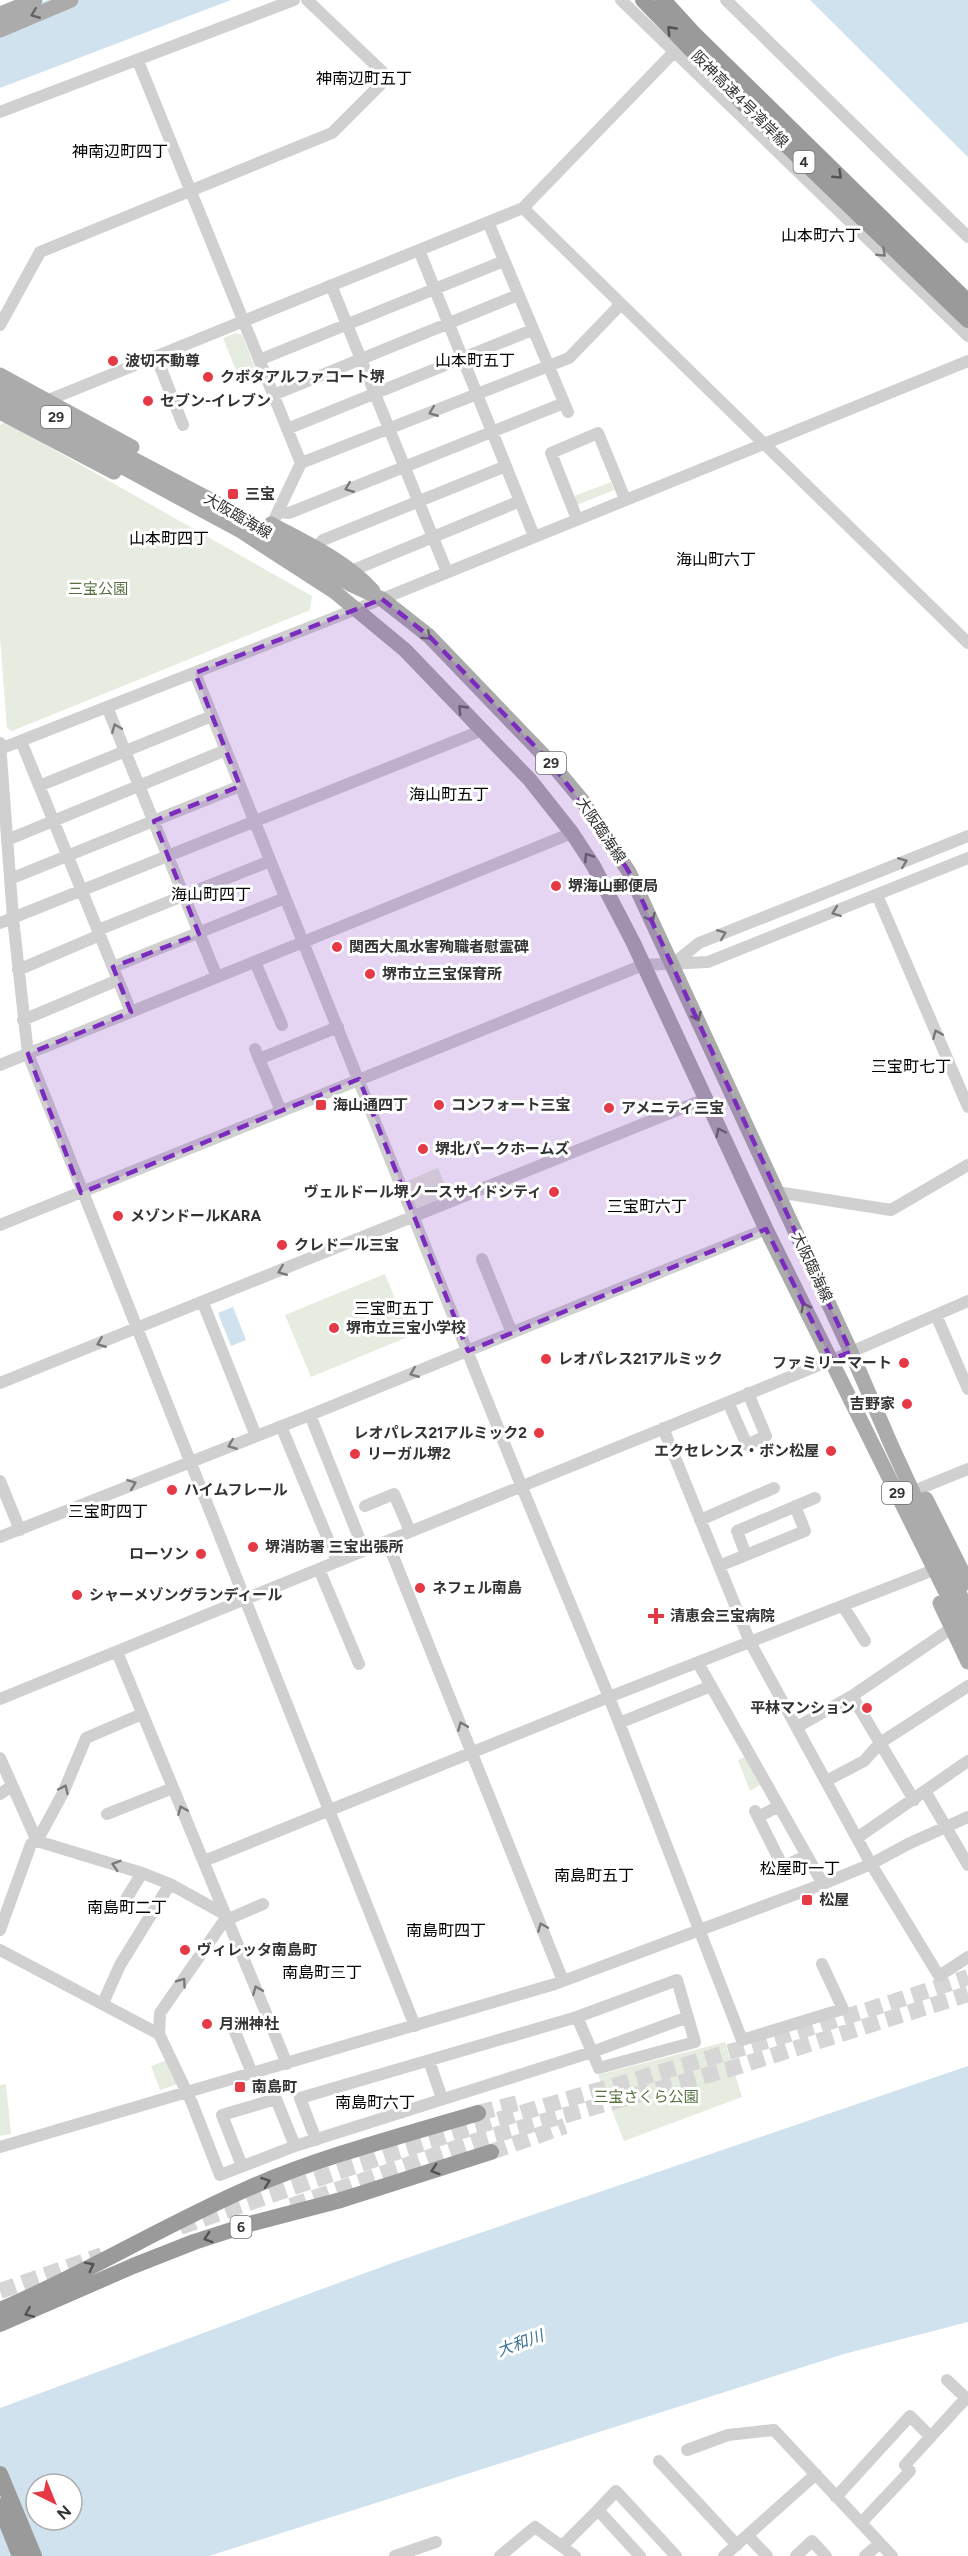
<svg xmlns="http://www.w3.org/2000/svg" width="968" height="2556" viewBox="0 0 968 2556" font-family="Figtree,'Noto Sans JP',sans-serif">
<rect width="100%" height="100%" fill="#fff"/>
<path fill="#e6ecdf" d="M 236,333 L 242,335 L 255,368 L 238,375 L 223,338 Z
M 5,422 L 312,596 L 310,610 L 12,731 L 7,728 L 0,637 L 0,425 Z
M 611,482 L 614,490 L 577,505 L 574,496 Z
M 438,1168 L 451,1199 L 416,1209 L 405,1182 Z
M 385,1274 L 410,1336 L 311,1377 L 285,1315 Z
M 745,1757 L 760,1785 L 750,1791 L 738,1760 Z
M 725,2042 L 742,2097 L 624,2141 L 598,2075 Z
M 167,2060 L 178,2084 L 160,2090 L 151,2066 Z
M 6,2084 L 11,2134 L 0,2136 L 0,2085 Z"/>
<path fill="#cfe2ee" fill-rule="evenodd" d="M 48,0 L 231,0 L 0,88 L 0,18 Z
M 810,0 L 968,0 L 968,157 Z
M 233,1307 L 246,1340 L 231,1346 L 218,1313 Z
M 968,2066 L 968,2322 L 844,2354 L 209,2556 L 0,2556 L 0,2408 L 395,2262 ZM 36,2484 L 72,2484 L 72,2520 L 36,2520 Z"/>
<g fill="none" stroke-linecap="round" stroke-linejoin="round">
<path stroke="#d6d6d6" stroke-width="16" stroke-dasharray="16 8" stroke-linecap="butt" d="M 478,2113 L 522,2102
M 491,2152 L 565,2126
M 291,2206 L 484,2138 L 733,2068 L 968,1994
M 180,2227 C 280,2192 380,2156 481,2125 C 643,2076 807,2032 968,1977
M 0,2291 L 102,2255"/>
<path stroke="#d0d0d0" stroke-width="12" d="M 621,0 L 968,336
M 726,0 L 968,237
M 138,61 L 301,463 L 272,524
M 0,112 L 294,0
M 523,208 L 968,643
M 488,222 L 568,412
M 419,250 L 534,536
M 331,285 L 447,572
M 0,325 L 40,252 L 332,133 L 388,77 L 307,0
M 156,356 L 183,425
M 259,360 L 504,261
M 273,395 L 518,295
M 41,403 L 523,208 L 674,52
M 287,429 L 532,330
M 301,463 L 569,358 L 621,304
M 278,512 L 289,513 L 564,403
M 577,519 L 551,453 L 598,433 L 625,499
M 316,548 L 323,540 L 506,466
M 351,571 L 520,501
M 195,673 L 521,1485 L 609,1697 L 742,2040 L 843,2009 L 822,1964
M 107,707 L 217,977
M 21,741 L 131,1012
M 0,743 L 13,918 L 28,1054 L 415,2026
M 0,749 L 382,599 L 968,361
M 39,786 L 212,716
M 7,840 L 226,750
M 10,879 L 240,786
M 877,895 L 968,1107
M 0,923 L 483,730
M 98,930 L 270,861
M 255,962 L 282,1025
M 673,964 L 699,943 L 968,836
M 113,967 L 285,898
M 18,970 L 100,935
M 23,1020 L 118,980
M 255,1049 L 281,1111
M 259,1059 L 338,1027
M 0,1065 L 572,833
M 777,1192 L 891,1210 L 968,1165
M 0,1225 L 643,965 L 708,962 L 968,858
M 482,1259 L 512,1333
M 203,1303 L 256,1436
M 936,1315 L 968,1389
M 0,1383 L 705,1099
M 728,1402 L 747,1445 L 766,1436 L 748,1393
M 310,1415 L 364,1550
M 281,1426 L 337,1561
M 663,1428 L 750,1642 L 871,1864 L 939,1976 L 968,1957
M 0,1481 L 20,1530
M 921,1488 L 968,1469
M 365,1506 L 394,1494 L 410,1531
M 700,1520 L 774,1488
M 0,1537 L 310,1415 L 766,1229
M 387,1541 L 563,1981
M 746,1555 L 737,1531 L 815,1498
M 719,1566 L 805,1531 L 795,1506
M 319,1569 L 359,1664
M 843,1606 L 865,1641
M 117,1652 L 287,2064
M 698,1663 L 823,1884
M 852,1696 L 914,1800
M 0,1699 L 851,1352 L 968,1301
M 619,1723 L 711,1686
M 797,1727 L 852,1696 L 952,1628
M 0,1758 L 37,1841 L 142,1873 L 170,1884 L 226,1915
M 826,1781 L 864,1761 L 880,1743 L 968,1686
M 925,1791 L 968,1865
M 0,1794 L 12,1786
M 755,1811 L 781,1863 L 785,1866 L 807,1855
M 107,1814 L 173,1788
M 758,1817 L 779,1806
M 857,1838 L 968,1761
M 204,1861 L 609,1697 L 926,1573
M 120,1909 L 142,1873
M 0,1930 L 31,1844 L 37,1841 L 63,1793 L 86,1738 L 142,1714
M 0,1950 L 159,2034 L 192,2103 L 220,2175 L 295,2146 L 592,2052 L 688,2017
M 103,2003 L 120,1965 L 170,1884
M 235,2032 L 252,2073
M 159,2034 L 160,2013 L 224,1921 L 263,1904
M 429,2061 L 442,2098
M 316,2140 L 300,2098 L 577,2017 L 677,1980 L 695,2042 L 599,2068 L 577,2017
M 0,2147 L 555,1984 L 823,1884 L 871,1864 L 908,1844 L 968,1817
M 242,2166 L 222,2115 L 276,2099 L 295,2146
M 947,2380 L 968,2400
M 687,2450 L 728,2435 L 774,2430 L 892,2556
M 659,2461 L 737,2545
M 836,2497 L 910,2416 L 931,2437
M 598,2510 L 616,2491 L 676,2556
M 861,2523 L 910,2471 L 905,2465 L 966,2398
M 748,2536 L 767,2556
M 562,2546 L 598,2510 L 640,2556
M 395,2556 L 436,2542
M 500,2556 L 535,2527 L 575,2556
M 724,2556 L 816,2474
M 796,2556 L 812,2541 L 826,2556
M 865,2556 L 879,2544"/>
<path stroke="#ababab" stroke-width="15" d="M 0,14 L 35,0
M 0,30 L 71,0
M 0,375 L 132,447
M 0,412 L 114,472
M 112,448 L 220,505 L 352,585 L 382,599 L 429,636 L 551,763 L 582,800 L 629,872 L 851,1352 L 892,1447 L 968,1612
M 106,458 L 241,531 L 335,592 L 405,650 L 530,780 L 572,833 L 593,865 L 633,942 L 766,1229 L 968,1637
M 271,524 C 306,543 346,561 373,591
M 926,1499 L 968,1583
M 940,1603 L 968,1662"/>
<path stroke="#9a9a9a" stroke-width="16" d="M 643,0 L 744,104 L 968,320
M 663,0 L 693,33 L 968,302
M 0,2310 C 85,2274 164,2225 249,2188 C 322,2156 402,2136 478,2113
M 0,2324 L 133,2266 L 194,2242 L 253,2223 L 341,2200 L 491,2152
M 0,2474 L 34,2556
M 0,2506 L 20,2556"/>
<path stroke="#ababab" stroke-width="15" d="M 0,386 L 112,448
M 0,400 L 106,458"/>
</g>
<defs><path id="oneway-chevron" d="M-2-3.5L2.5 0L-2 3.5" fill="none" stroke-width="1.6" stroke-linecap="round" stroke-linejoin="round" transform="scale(1.5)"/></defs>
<g stroke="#636363">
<use href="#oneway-chevron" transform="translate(35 14) rotate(158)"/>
<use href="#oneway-chevron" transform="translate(427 636) rotate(42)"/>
<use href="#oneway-chevron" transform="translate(462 709) rotate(-134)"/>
<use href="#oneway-chevron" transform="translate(588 857) rotate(-123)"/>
<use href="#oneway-chevron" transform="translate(651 918) rotate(65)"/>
<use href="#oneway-chevron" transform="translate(697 1017) rotate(65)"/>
<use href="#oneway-chevron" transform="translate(720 1132) rotate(-115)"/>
<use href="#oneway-chevron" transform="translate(805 1307) rotate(-117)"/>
</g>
<g stroke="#525252">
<use href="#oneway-chevron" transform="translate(671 30) rotate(-134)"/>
<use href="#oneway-chevron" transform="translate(838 175) rotate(44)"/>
<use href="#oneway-chevron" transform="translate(435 2170) rotate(162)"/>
<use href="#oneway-chevron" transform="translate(266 2182) rotate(-20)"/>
<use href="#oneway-chevron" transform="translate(208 2238) rotate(162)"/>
<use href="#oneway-chevron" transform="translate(90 2266) rotate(-27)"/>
<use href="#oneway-chevron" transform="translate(29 2313) rotate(157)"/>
</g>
<g stroke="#7a7a7a">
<use href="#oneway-chevron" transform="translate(882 253) rotate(44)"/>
<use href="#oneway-chevron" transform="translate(433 412) rotate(158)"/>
<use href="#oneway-chevron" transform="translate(349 488) rotate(158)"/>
<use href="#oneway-chevron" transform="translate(116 728) rotate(-112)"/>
<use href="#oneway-chevron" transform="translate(903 862) rotate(-22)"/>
<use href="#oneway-chevron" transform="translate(836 912) rotate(159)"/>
<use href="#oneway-chevron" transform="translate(722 934) rotate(-22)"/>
<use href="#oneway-chevron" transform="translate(937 1034) rotate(-113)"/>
<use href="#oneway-chevron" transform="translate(282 1271) rotate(158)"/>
<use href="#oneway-chevron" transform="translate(101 1343) rotate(158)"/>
<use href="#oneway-chevron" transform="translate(414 1373) rotate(158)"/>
<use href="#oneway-chevron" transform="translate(232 1445) rotate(158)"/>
<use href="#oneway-chevron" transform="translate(132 1484) rotate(-21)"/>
<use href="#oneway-chevron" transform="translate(462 1726) rotate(-112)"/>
<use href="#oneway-chevron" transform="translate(64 1789) rotate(-65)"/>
<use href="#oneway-chevron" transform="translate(182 1810) rotate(-113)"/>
<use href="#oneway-chevron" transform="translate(116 1865) rotate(-163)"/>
<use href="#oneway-chevron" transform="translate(542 1927) rotate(-112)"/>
<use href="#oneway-chevron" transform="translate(182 1982) rotate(-55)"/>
<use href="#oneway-chevron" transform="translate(257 1990) rotate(-112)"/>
</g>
<path fill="#7b2cbf" fill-opacity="0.2" stroke="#7b2cbf" stroke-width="4.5" stroke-dasharray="12 8" stroke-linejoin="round" d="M 382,599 L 429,636 L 551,763 L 608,838 L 629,872 L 851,1352 L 831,1359 L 766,1229 L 468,1351 L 359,1079 L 81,1193 L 28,1054 L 131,1012 L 113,967 L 199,934 L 154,821 L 240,786 L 195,673 Z"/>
<g fill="#e63946" stroke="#fff" stroke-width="2">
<circle cx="113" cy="361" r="6"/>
<circle cx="208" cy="377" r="6"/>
<circle cx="148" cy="401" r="6"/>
<rect x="227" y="488" width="12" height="12" rx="3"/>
<circle cx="556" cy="886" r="6"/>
<circle cx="337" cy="947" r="6"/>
<circle cx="370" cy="974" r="6"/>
<rect x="315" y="1099" width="12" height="12" rx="3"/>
<circle cx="439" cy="1105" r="6"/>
<circle cx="609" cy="1108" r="6"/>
<circle cx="423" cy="1149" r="6"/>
<circle cx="554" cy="1192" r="6"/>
<circle cx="118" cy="1216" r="6"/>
<circle cx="282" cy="1245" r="6"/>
<circle cx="334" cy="1328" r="6"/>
<circle cx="546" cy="1359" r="6"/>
<circle cx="904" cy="1363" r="6"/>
<circle cx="907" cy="1404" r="6"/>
<circle cx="539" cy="1433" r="6"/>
<circle cx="831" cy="1451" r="6"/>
<circle cx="355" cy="1454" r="6"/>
<circle cx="172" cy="1490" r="6"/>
<circle cx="253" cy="1547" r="6"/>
<circle cx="201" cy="1554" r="6"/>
<circle cx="420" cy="1588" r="6"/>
<circle cx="77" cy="1595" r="6"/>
<path d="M653 1607h6v6h6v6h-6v6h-6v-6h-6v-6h6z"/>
<circle cx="867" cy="1708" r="6"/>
<rect x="801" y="1894" width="12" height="12" rx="3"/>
<circle cx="185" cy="1950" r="6"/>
<circle cx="207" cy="2024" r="6"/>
<rect x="234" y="2081" width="12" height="12" rx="3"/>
</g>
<g text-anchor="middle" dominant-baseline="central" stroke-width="6" stroke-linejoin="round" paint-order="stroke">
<g fill="#fff" stroke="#707070" stroke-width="1.5">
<rect x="793.5" y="151" width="21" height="22" rx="4.5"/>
<rect x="41" y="406" width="30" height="22" rx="4.5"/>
<rect x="536" y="752" width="30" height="22" rx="4.5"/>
<rect x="882" y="1482" width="30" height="22" rx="4.5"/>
<rect x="230.5" y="2216" width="21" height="22" rx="4.5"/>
</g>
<g font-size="14" font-weight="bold" fill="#333">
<text x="804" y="162">4</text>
<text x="56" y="417">29</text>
<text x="551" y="763">29</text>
<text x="897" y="1493">29</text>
<text x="241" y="2227">6</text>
</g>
<g font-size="15" fill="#333" stroke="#fff">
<text transform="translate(740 99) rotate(45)">阪神高速4号湾岸線</text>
<text transform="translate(238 516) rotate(30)">大阪臨海線</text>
<text transform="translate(601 830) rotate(56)">大阪臨海線</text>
<text transform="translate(812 1267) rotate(65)">大阪臨海線</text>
</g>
<g font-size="15" font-weight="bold" fill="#333" stroke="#fff" text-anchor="start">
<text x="125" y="361">波切不動尊</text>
<text x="220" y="377">クボタアルファコート堺</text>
<text x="160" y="401">セブン-イレブン</text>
<text x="245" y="494">三宝</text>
<text x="568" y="886">堺海山郵便局</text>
<text x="349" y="947">関西大風水害殉職者慰霊碑</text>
<text x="382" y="974">堺市立三宝保育所</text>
<text x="333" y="1105">海山通四丁</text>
<text x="451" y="1105">コンフォート三宝</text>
<text x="621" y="1108">アメニティ三宝</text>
<text x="435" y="1149">堺北パークホームズ</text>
<text x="542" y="1192" text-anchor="end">ヴェルドール堺ノースサイドシティ</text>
<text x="130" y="1216">メゾンドールKARA</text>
<text x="294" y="1245">クレドール三宝</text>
<text x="346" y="1328">堺市立三宝小学校</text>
<text x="558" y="1359">レオパレス21アルミック</text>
<text x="892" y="1363" text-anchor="end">ファミリーマート</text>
<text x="895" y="1404" text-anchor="end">吉野家</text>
<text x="527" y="1433" text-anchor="end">レオパレス21アルミック2</text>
<text x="819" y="1451" text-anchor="end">エクセレンス・ボン松屋</text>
<text x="367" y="1454">リーガル堺2</text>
<text x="184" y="1490">ハイムフレール</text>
<text x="265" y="1547">堺消防署 三宝出張所</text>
<text x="189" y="1554" text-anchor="end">ローソン</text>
<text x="432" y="1588">ネフェル南島</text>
<text x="89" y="1595">シャーメゾングランディール</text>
<text x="670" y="1616">清恵会三宝病院</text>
<text x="855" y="1708" text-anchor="end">平林マンション</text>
<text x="819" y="1900">松屋</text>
<text x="197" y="1950">ヴィレッタ南島町</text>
<text x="219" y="2024">月洲神社</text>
<text x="252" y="2087">南島町</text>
</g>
<g font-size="15" fill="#56703f" stroke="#fff">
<text x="98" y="589">三宝公園</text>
<text x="646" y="2097">三宝さくら公園</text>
</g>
<g font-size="16" fill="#000" stroke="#fff">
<text x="364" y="78">神南辺町五丁</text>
<text x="120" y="151">神南辺町四丁</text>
<text x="821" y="235">山本町六丁</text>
<text x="475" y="360">山本町五丁</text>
<text x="169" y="538">山本町四丁</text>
<text x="716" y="559">海山町六丁</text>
<text x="449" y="794">海山町五丁</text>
<text x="211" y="894">海山町四丁</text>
<text x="911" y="1066">三宝町七丁</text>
<text x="647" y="1206">三宝町六丁</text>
<text x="394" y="1308">三宝町五丁</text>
<text x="108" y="1511">三宝町四丁</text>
<text x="800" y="1868">松屋町一丁</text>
<text x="594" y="1875">南島町五丁</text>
<text x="127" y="1907">南島町二丁</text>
<text x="446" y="1930">南島町四丁</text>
<text x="322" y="1972">南島町三丁</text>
<text x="375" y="2102">南島町六丁</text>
</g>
<g font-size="16" font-style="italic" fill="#3f7597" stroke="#fff">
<text transform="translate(520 2343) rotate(-20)">大和川</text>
</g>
</g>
<g transform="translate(54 2502) rotate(137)"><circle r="28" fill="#ffffff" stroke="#adadad" stroke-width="1.5"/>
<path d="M0-4.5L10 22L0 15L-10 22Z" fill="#e63946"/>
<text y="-9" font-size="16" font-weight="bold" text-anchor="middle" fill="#333333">N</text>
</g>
</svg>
